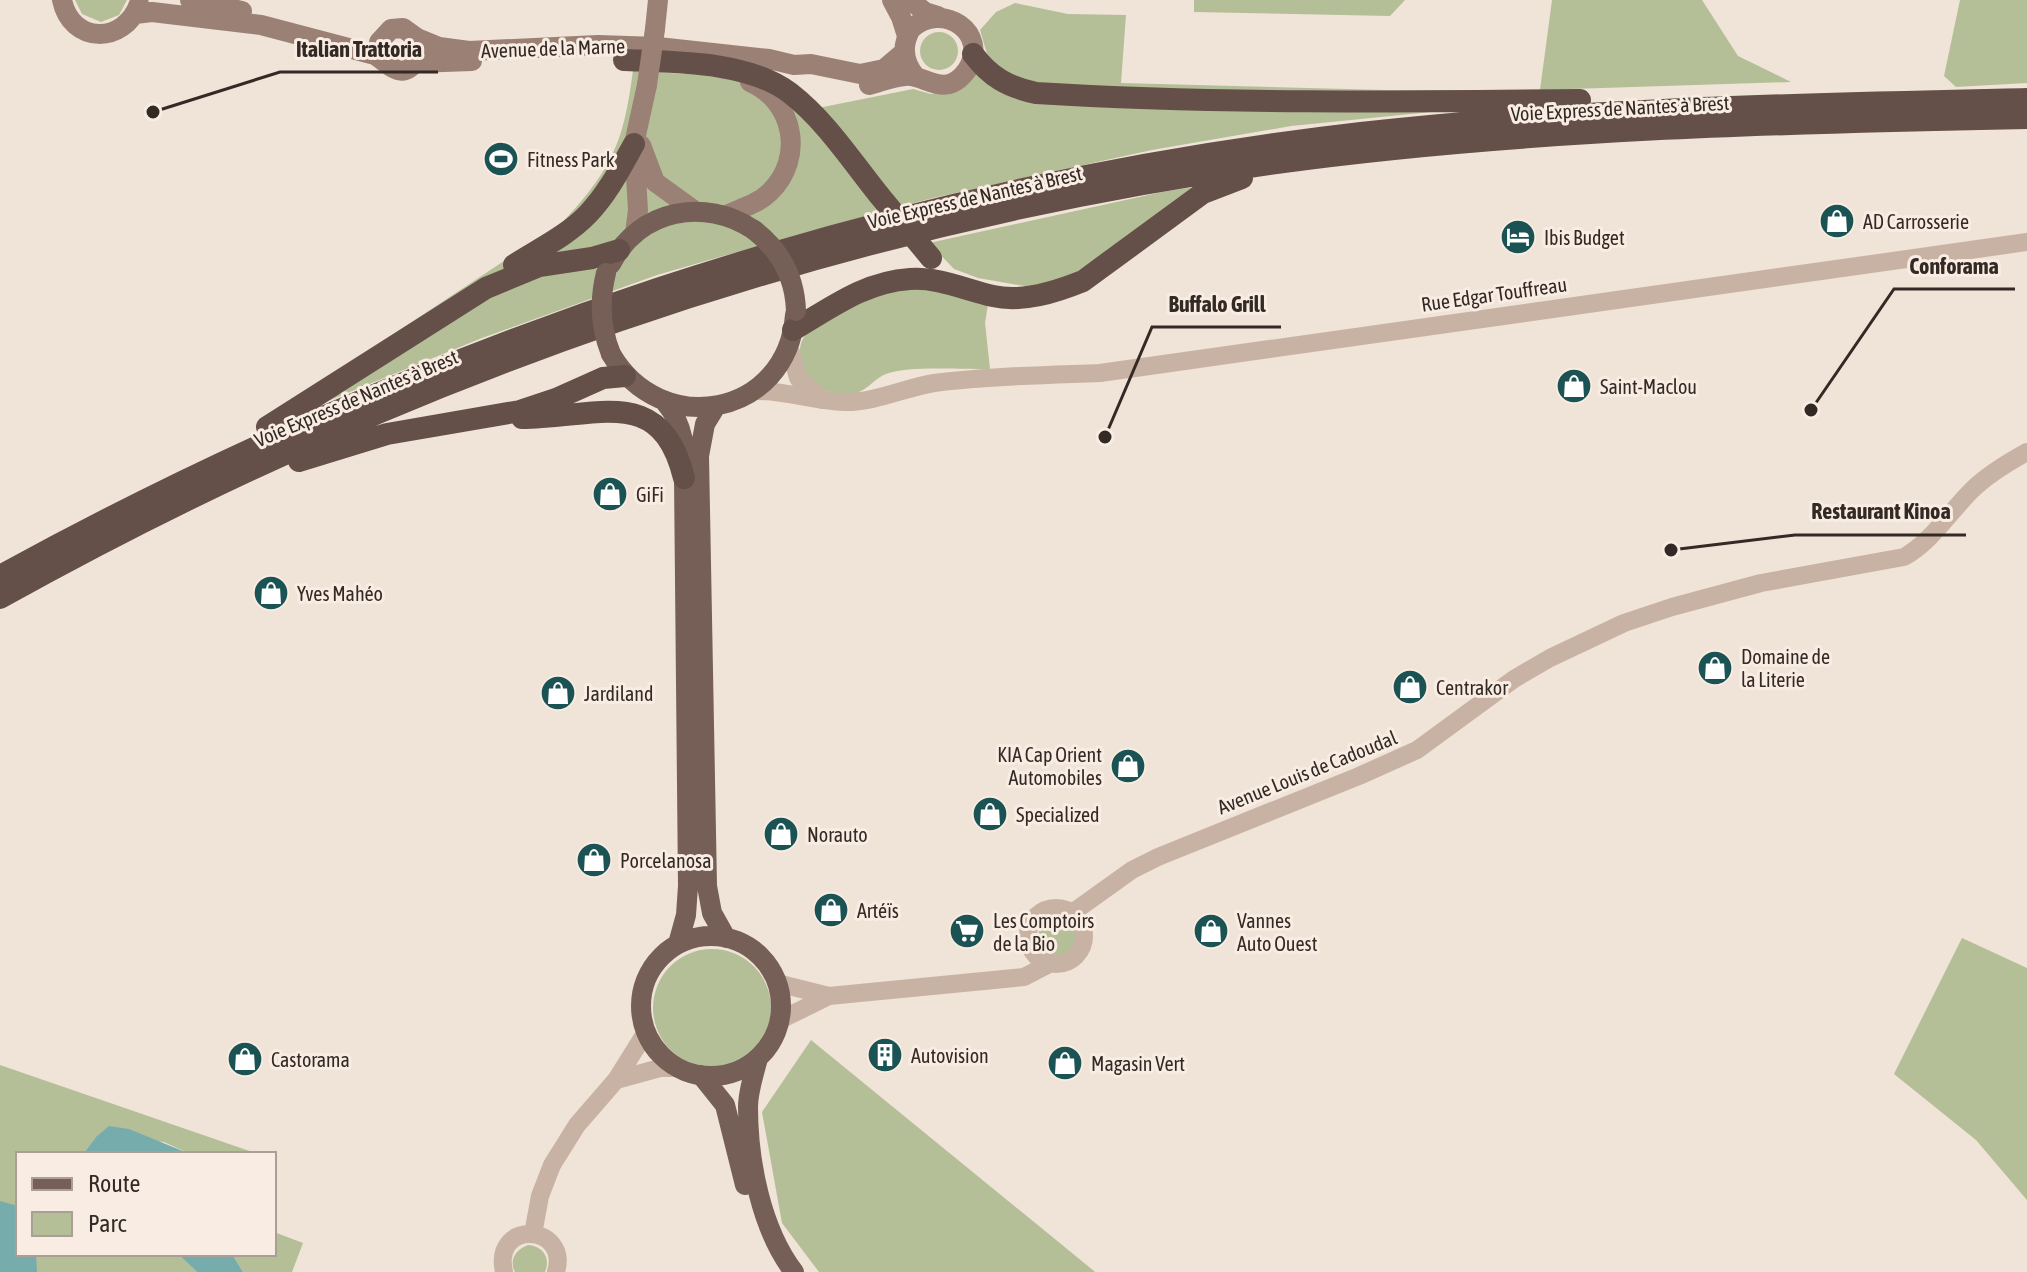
<svg xmlns="http://www.w3.org/2000/svg" width="2027" height="1272" viewBox="0 0 2027 1272" font-family="'Asap Condensed',sans-serif">
<rect width="100%" height="100%" fill="#f0e3d7"/>
<path fill="#b4bf98" d="M 75,0 L 127,0 L 119,15 L 101,22 L 82,14 Z
M 1194,0 L 1405,0 L 1390,16 L 1194,12 Z
M 1552,0 L 1702,0 L 1738,56 L 1791,82 L 1540,90 Z
M 1960,0 L 2027,0 L 2027,83 L 1956,87 L 1944,76 Z
M 1015,3 L 1068,14 L 1126,15 L 1121,83 L 1385,90 L 1503,90 L 1451,110 L 1291,126 L 1152,150 L 933,198 L 810,231 L 657,275 L 482,338 L 330,400 L 309,390 L 563,222 C 612,169 624,142 633,70 L 685,74 L 699,60 L 818,108 L 913,89 L 931,94 L 964,86 L 987,54 L 980,30 L 996,12 Z
M920 51a19 19 0 1 1 38 0a19 19 0 1 1-38 0Z
M 1201,186 L 1147,226 L 1063,281 L 1030,287 L 978,278 L 954,269 L 929,243 L 1162,192 Z
M 912,284 L 988,304 L 985,323 L 990,369 C 962,370 910,365 886,374 C 873,379 865,394 850,394 C 832,395 810,390 805,372 C 803,366 800,360 800,354 C 798,311 881,294 912,284 Z
M1038 937a19 19 0 1 1 38 0a19 19 0 1 1-38 0Z
M 1962,938 L 2027,968 L 2027,1200 L 1976,1140 L 1894,1074 Z
M653 1008a59 59 0 1 1 118 0a59 59 0 1 1-118 0Z
M 811,1040 L 1094,1271 L 1095,1272 L 819,1272 L 782,1223 L 762,1112 Z
M 0,1065 L 258,1154 L 190,1154 L 164,1142 L 96,1137 L 83,1154 L 18,1154 L 18,1254 L 178,1254 L 197,1272 L 0,1272 Z
M 274,1232 L 303,1243 L 292,1272 L 243,1272 L 232,1254 L 274,1254 Z
M 528,1245 C 543,1246 551,1258 545,1272 L 515,1272 C 509,1260 515,1250 528,1245 Z"/>
<path fill="#76adac" d="M 109,1126 L 129,1129 L 190,1154 L 83,1154 L 96,1137 Z
M 0,1201 L 18,1206 L 18,1254 L 36,1254 L 37,1272 L 0,1272 Z
M 178,1254 L 232,1254 L 243,1272 L 197,1272 Z"/>
<g fill="none" stroke-linecap="round" stroke-linejoin="round">
<path stroke="#c8b2a3" stroke-width="18" d="M 789,345 L 798,378 L 822,400
M 753,391 C 784,390 813,401 844,402 C 874,403 904,388 934,383 C 986,376 1047,375 1100,373 L 2027,242
M1028 936a28 28 0 1 1 56 0a28 28 0 1 1-56 0Z
M 1072,913 L 1132,870 L 1158,857 L 1359,776 L 1417,750 L 1514,679 L 1550,658 L 1624,623 L 1672,607 L 1761,583 L 1904,557 C 1931,542 1949,513 1971,491 C 1987,475 2007,463 2027,452
M 777,983 L 829,996 L 1024,977 L 1051,963
M 780,1020 L 829,996
M 616,1080 L 660,1068 L 678,1068
M 533,1234 L 540,1196 L 552,1165 L 577,1125 L 616,1080 L 646,1032
M 504,1272 C 492,1219 570,1224 556,1272"/>
<path stroke="#9b8175" stroke-width="20" d="M 62,0 C 71,44 124,45 139,4
M 190,0 L 242,11
M 892,0 L 901,17 L 907,36
M 910,0 L 925,12 L 938,16
M 135,14 L 152,12 L 261,25 L 375,55 C 391,66 403,83 419,57 L 417,38 L 403,28 L 391,29 L 379,42 L 380,58
M 655,29 L 658,0
M 417,38 L 439,47 L 469,51 L 598,45 L 658,47 L 769,59 L 794,65 L 811,64 L 860,74 L 884,69 L 904,52
M 416,63 L 472,61
M 869,85 C 881,82 893,77 905,76 C 924,73 945,101 967,70 C 991,33 942,0 911,29 C 901,46 903,62 916,77
M 641,145 L 655,182 L 695,211
M 726,215 C 741,208 758,204 770,192 C 805,158 794,101 750,82
M 635,233 L 638,210 L 634,144 L 647,85"/>
<path stroke="#755f56" stroke-width="20" d="M 611,264 C 639,209 705,197 754,230
M 611,354 C 661,440 787,417 795,315
M 665,402 C 684,425 686,449 684,478 L 688,886 L 686,915 L 678,944
M 716,406 L 705,424 L 699,456 L 707,886 L 712,913 L 726,938
M641 1006a70 70 0 1 1 140 0a70 70 0 1 1-140 0Z
M 758,1058 C 754,1074 748,1091 748,1107 C 748,1161 761,1229 794,1272
M 701,1075 L 725,1105 L 745,1185"/>
<path stroke="#645049" stroke-width="22" d="M 973,54 C 990,77 1008,87 1036,93 C 1217,104 1398,102 1580,100
M 624,60 C 674,62 748,61 790,93 C 825,120 851,160 879,195
M 514,265 C 539,249 568,235 588,214 C 608,193 620,169 634,144
M 793,330 C 831,308 864,282 910,279 C 938,277 966,290 993,296 C 1022,303 1056,292 1083,281 L 1203,193 L 1242,178
M 522,418 C 596,418 661,383 684,478
M 267,427 L 486,288 L 539,266 L 592,258 L 619,250
M 299,461 L 387,434 L 520,411 L 556,399 L 603,378 L 625,376
M 0,576 C 421,345 882,188 1361,133 C 1582,108 1805,104 2027,99
M 0,598 C 394,378 829,224 1276,163 C 1525,129 1776,123 2027,118"/>
<path stroke="#9b8175" stroke-width="20" d="M 647,85 L 655,29"/>
<path stroke="#755f56" stroke-width="20" d="M 754,230 C 781,251 795,278 796,311
M 606,273 C 599,301 600,327 611,354"/>
<path stroke="#645049" stroke-width="22" d="M 879,195 L 931,258"/>
</g>
<defs>
<symbol id="stadium-disc" viewBox="-11 -11 22 22"><circle r="9.5" fill="#1b5354" stroke="#f9ede3"/><path d="M0-5a6.5 5 0 1 0 0 10a6.5 5 0 1 0 0-10ZM-3.5-1.8h7v3.6h-7Z" fill="#fff"/></symbol>
<symbol id="shop-disc" viewBox="-11 -11 22 22"><circle r="9.5" fill="#1b5354" stroke="#f9ede3"/><path d="M-5-2.5h2.3a2.7 3.5 0 0 1 5.4 0H5L5.5 6h-11ZM-1.5-2.5h3a1.5 2.3 0 0 0-3 0Z" fill="#fff"/></symbol>
<symbol id="hotel-disc" viewBox="-11 -11 22 22"><circle r="9.5" fill="#1b5354" stroke="#f9ede3"/><path d="M-6-4.5h1.5V1H6V5H4.5V3h-9V5H-6ZM-4 0a1.8 1.8 0 1 1 3.6 0ZM.5 0V-2.5h3Q6-2.5 6 0Z" fill="#fff"/></symbol>
<symbol id="supermarket-disc" viewBox="-11 -11 22 22"><circle r="9.5" fill="#1b5354" stroke="#f9ede3"/><path d="M-6-5.5h2.5l.6 2H6L4.5 2H-2.5L-4.4-4H-6ZM-1.5 3.2a1.3 1.3 0 1 0 .1 0ZM3 3.2a1.3 1.3 0 1 0 .1 0Z" fill="#fff"/></symbol>
<symbol id="building-disc" viewBox="-11 -11 22 22"><circle r="9.5" fill="#1b5354" stroke="#f9ede3"/><path d="M-4-6H4V6H1V3H-1V6H-4ZM-2.5-4.3h1.7v1.8h-1.7ZM.8-4.3h1.7v1.8H.8ZM-2.5-1h1.7V.8h-1.7ZM.8-1h1.7V.8H.8Z" fill="#fff"/></symbol>
</defs>
<g fill-rule="evenodd">
<use href="#stadium-disc" x="481" y="139" width="40" height="40"/>
<use href="#shop-disc" x="1817" y="201" width="40" height="40"/>
<use href="#hotel-disc" x="1498" y="217" width="40" height="40"/>
<use href="#shop-disc" x="1554" y="366" width="40" height="40"/>
<use href="#shop-disc" x="590" y="474" width="40" height="40"/>
<use href="#shop-disc" x="251" y="573" width="40" height="40"/>
<use href="#shop-disc" x="1695" y="648" width="40" height="40"/>
<use href="#shop-disc" x="1390" y="667" width="40" height="40"/>
<use href="#shop-disc" x="538" y="673" width="40" height="40"/>
<use href="#shop-disc" x="1108" y="746" width="40" height="40"/>
<use href="#shop-disc" x="970" y="794" width="40" height="40"/>
<use href="#shop-disc" x="761" y="814" width="40" height="40"/>
<use href="#shop-disc" x="574" y="840" width="40" height="40"/>
<use href="#shop-disc" x="811" y="890" width="40" height="40"/>
<use href="#supermarket-disc" x="947" y="911" width="40" height="40"/>
<use href="#shop-disc" x="1191" y="911" width="40" height="40"/>
<use href="#building-disc" x="865" y="1035" width="40" height="40"/>
<use href="#shop-disc" x="225" y="1039" width="40" height="40"/>
<use href="#shop-disc" x="1045" y="1043" width="40" height="40"/>
</g>
<g text-anchor="middle" dominant-baseline="central" stroke-width="6" stroke-linejoin="round" paint-order="stroke">
<g font-size="20" fill="#332925" stroke="#f9ede3">
<text transform="translate(553 48) rotate(-2)">Avenue de la Marne</text>
<text transform="translate(1620 108) rotate(-3)">Voie Express de Nantes à Brest</text>
<text transform="translate(975 197) rotate(-13)">Voie Express de Nantes à Brest</text>
<text transform="translate(1494 294) rotate(-8)">Rue Edgar Touffreau</text>
<text transform="translate(356 398) rotate(-23)">Voie Express de Nantes à Brest</text>
<text transform="translate(1307 772) rotate(-22)">Avenue Louis de Cadoudal</text>
</g>
<g font-size="20" fill="#332925" stroke="#f9ede3" text-anchor="start">
<text x="527" y="159">Fitness Park</text>
<text x="1863" y="221">AD Carrosserie</text>
<text x="1544" y="237">Ibis Budget</text>
<text x="1600" y="386">Saint-Maclou</text>
<text x="636" y="494">GiFi</text>
<text x="297" y="593">Yves Mahéo</text>
<text x="1741" y="656">Domaine de<tspan x="1741" dy="23">la Literie</tspan></text>
<text x="1436" y="687">Centrakor</text>
<text x="584" y="693">Jardiland</text>
<text x="1102" y="754" text-anchor="end">KIA Cap Orient<tspan x="1102" dy="23">Automobiles</tspan></text>
<text x="1016" y="814">Specialized</text>
<text x="807" y="834">Norauto</text>
<text x="620" y="860">Porcelanosa</text>
<text x="857" y="910">Artéïs</text>
<text x="993" y="920">Les Comptoirs<tspan x="993" dy="23">de la Bio</tspan></text>
<text x="1237" y="920">Vannes<tspan x="1237" dy="23">Auto Ouest</tspan></text>
<text x="911" y="1055">Autovision</text>
<text x="271" y="1059">Castorama</text>
<text x="1091" y="1063">Magasin Vert</text>
</g>
</g>
<path fill="none" stroke="#332925" stroke-width="3" d="M153 112L280 72H438M1811 410L1894 289H2015M1105 437L1152 327H1281M1671 550L1795 535H1966"/>
<g fill="#332925" stroke="#f9ede3" stroke-width="3">
<circle cx="153" cy="112" r="8"/>
<circle cx="1811" cy="410" r="8"/>
<circle cx="1105" cy="437" r="8"/>
<circle cx="1671" cy="550" r="8"/>
</g>
<g font-size="22" text-anchor="middle" font-weight="bold" fill="#332925" stroke="#f9ede3" stroke-width="6" stroke-linejoin="round" paint-order="stroke">
<text x="359" y="57">Italian Trattoria</text>
<text x="1954" y="274">Conforama</text>
<text x="1217" y="312">Buffalo Grill</text>
<text x="1881" y="519">Restaurant Kinoa</text>
</g>
<rect x="16" y="1152" width="260" height="104" fill="#f9ede3" stroke="#aa9f97" stroke-width="2"/>
<rect x="32" y="1178" width="40" height="12" fill="#755f56" stroke="#aa9f97" stroke-width="2"/>
<text x="88" y="1192" font-size="24" fill="#332925">Route</text>
<rect x="32" y="1212" width="40" height="24" fill="#b4bf98" stroke="#aa9f97" stroke-width="2"/>
<text x="88" y="1232" font-size="24" fill="#332925">Parc</text>
</svg>
